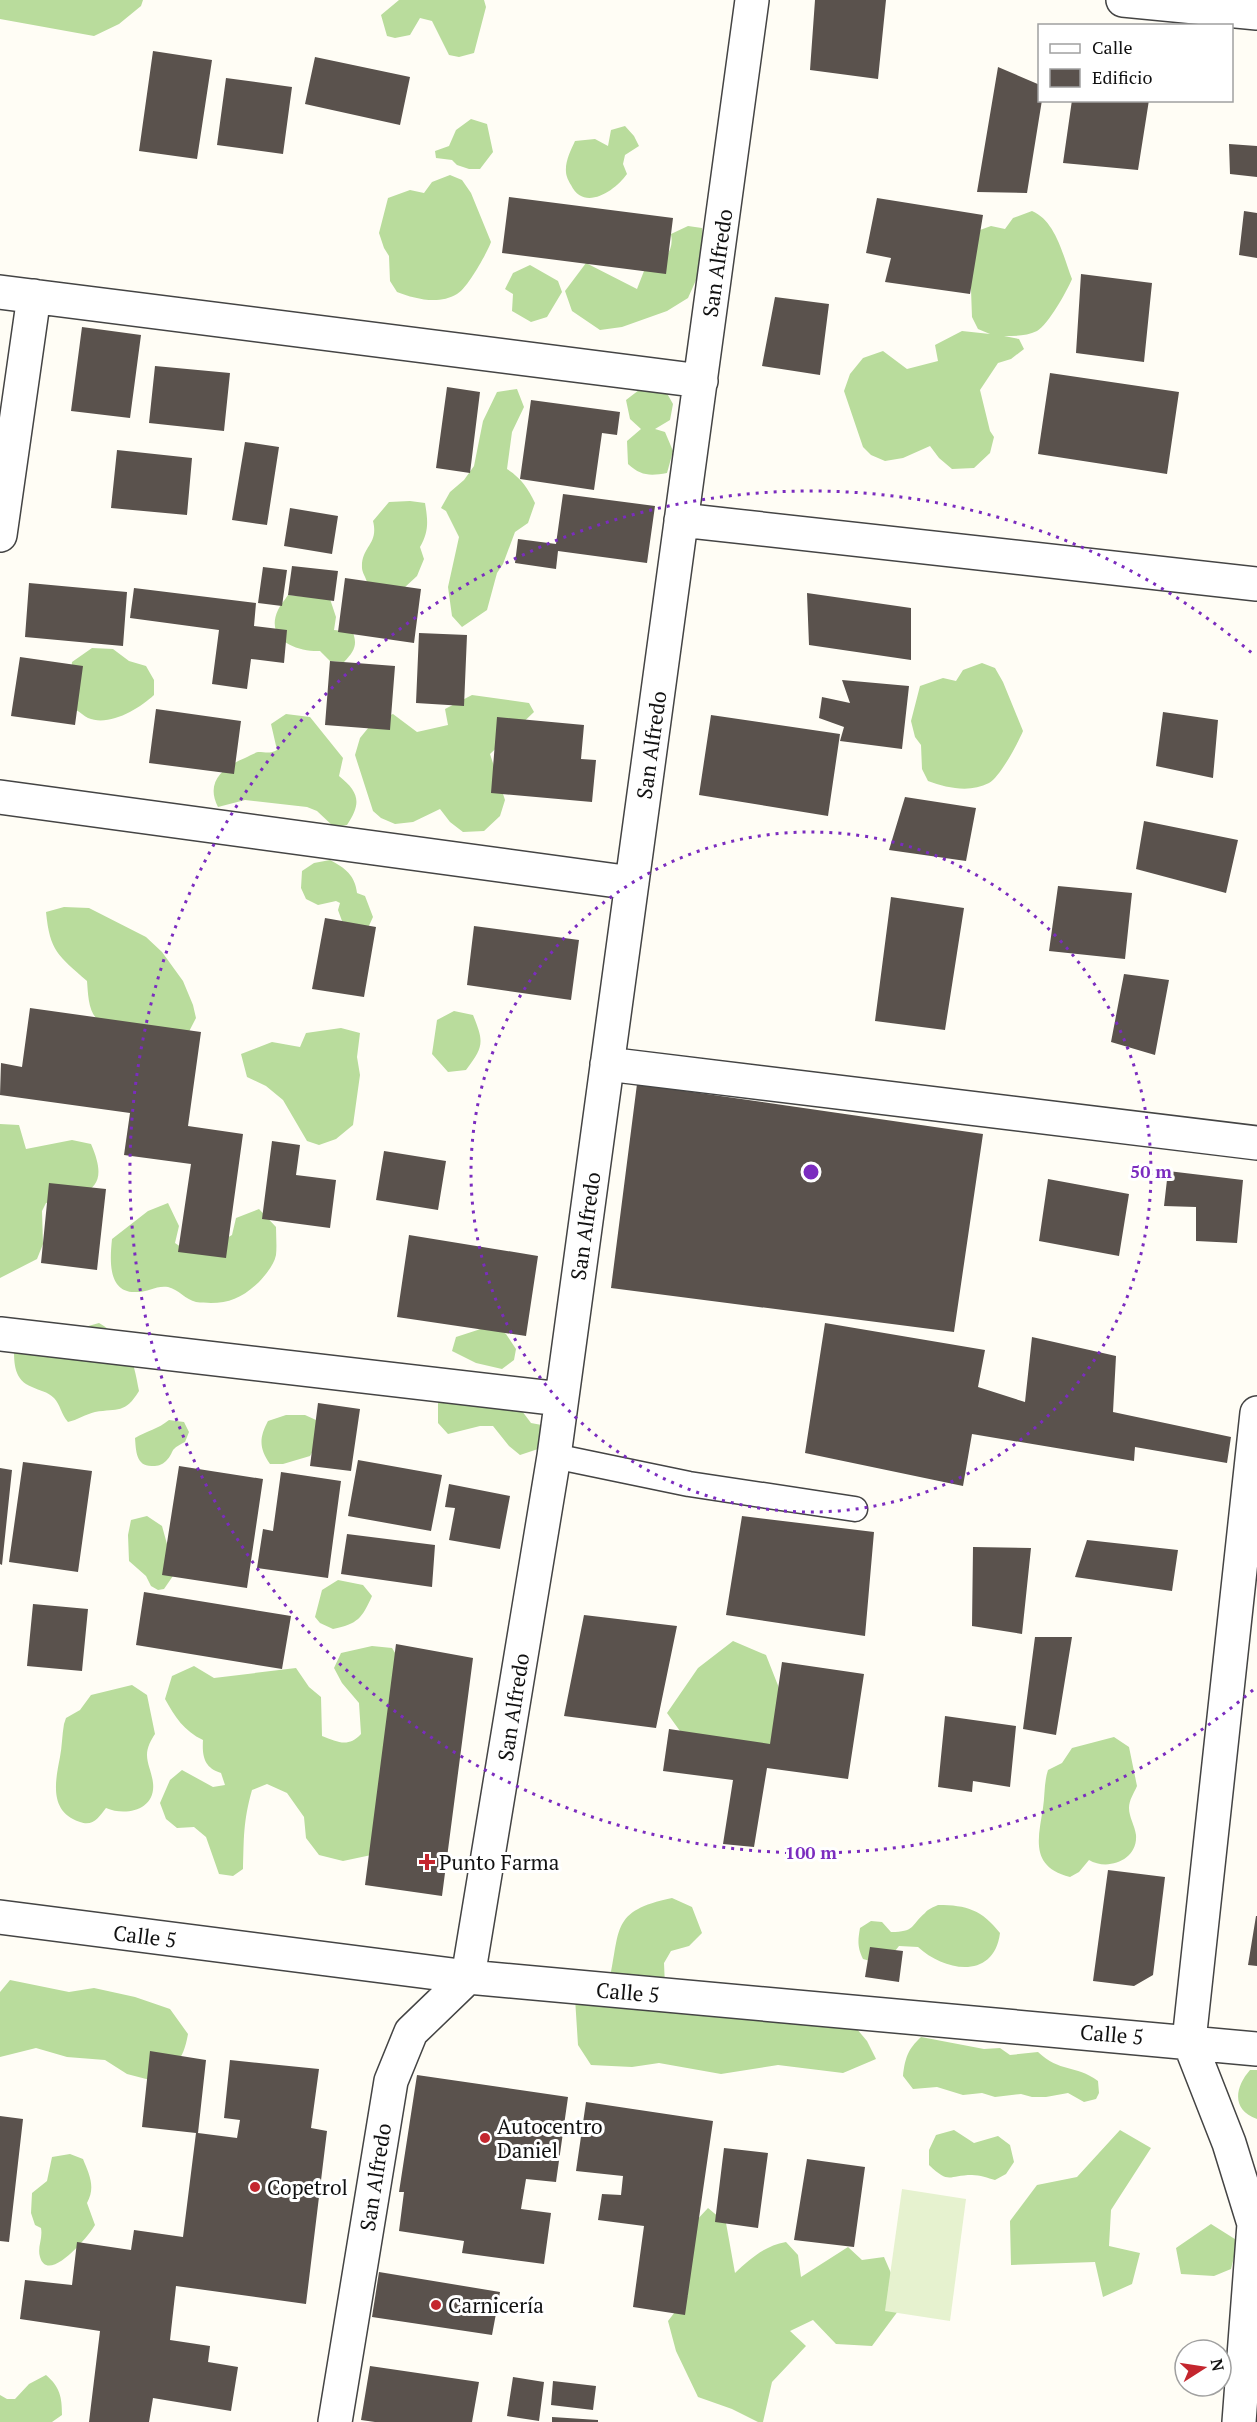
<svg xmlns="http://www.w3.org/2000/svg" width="1257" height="2422" viewBox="0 0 1257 2422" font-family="'PT Serif',serif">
<rect width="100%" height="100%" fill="#fffdf5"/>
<path fill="#b9dc9c" d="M 0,0 L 143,0 L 141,6 L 119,24 L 94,36 L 0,19 Z
M 399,0 L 484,0 L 486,7 L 474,53 L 459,57 L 449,55 L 432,21 L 420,18 L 410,35 L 395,38 L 387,36 L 381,15 Z
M 471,119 L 487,124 L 493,152 L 480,169 L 469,169 L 457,165 L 452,160 L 436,158 L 435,151 L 449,146 L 456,130 Z
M 625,126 L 634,136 L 639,146 L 625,155 L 623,164 L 627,174 C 615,191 584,212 571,185 C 569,182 566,176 566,172 C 565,161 571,150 575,141 L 595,139 L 608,146 L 611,130 Z
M 450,175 L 462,180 L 471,193 L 491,242 C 487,253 467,289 457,294 C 439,305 415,299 397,292 L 390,281 L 389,256 L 384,248 L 379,233 L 388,198 L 410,190 L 424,193 L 432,182 Z
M 1032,211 C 1056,221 1063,256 1072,279 C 1067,291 1048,325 1037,331 C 1027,336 1016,336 1004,336 L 1019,339 L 1024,349 L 1011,359 L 998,363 L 980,390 L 990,431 L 994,437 L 990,453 L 974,468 L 952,469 L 939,458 L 930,446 L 903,458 L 885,461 L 871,455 L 863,447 L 844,391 L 850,374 L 863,358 L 883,351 L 907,369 L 938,361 L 935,345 L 962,331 L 990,334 L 978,329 L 972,317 L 969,234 L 991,226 L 1005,229 L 1013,218 Z
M 688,226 L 702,228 L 705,260 L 688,298 L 667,311 L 622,327 L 600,330 L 572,311 L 565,291 L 586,263 L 637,289 L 644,271 C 660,263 675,255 671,234 Z
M 530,265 L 558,281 L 562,292 L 547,317 L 531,322 L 512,311 L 513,294 L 505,289 L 513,273 Z
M 664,388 L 673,404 L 670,420 L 655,429 L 665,432 L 673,451 L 667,473 C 650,476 641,476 628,464 L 627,441 L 641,429 L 630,419 L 626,400 L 639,390 Z
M 517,389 L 524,407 L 512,432 L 507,469 C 521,478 528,488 535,503 L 528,523 L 515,532 L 503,564 L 497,573 L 487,610 L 462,627 L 452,616 L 448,587 L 459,537 L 446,511 L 441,508 L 450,492 L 464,480 L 474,466 L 483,421 L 497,392 Z
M 410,501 L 425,503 C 428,521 429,531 420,547 L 424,559 L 417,576 L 404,588 L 367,582 C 366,578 362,572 362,568 C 361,546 379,545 373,521 L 389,502 Z
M 288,595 L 330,599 L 336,617 L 334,630 L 343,631 L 351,628 C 358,643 356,650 344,662 L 330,661 L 320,651 C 298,652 264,640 278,610 C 280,605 285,600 288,595 Z
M 92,648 L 113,649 L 129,661 L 146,666 L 154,680 L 154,695 C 139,709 109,727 88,718 C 84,716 80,712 76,710 L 71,672 L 72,662 Z
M 982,663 L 995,668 L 1003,682 L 1023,731 C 1018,743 1000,777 989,783 C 970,793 947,788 928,781 L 922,769 L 921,745 L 915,737 L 911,721 L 920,686 L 943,678 L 956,681 L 963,670 Z
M 472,695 L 529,703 L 534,712 L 490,754 L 505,800 L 500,816 L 484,831 L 463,832 L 450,822 L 440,809 L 413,822 L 395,824 L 381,818 L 373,811 L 355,755 L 360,738 L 373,722 L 393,714 L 417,732 L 448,725 L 445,709 Z
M 286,714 L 310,717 L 343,758 L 339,776 C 359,792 362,803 347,825 L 334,827 L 317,811 L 307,807 L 245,800 L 218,807 C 205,782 223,767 245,758 C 249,756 254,753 258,752 C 266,752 270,754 277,750 L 271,724 Z
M 330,860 C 345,868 355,875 357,893 L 365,896 L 373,917 L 367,930 L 342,921 L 338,910 L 340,903 L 336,901 L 318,905 L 306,899 L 301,888 L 302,871 L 314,863 Z
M 64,907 L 89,908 L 146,937 L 162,952 L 183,981 L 193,1005 L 196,1018 L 181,1047 C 158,1041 110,1036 96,1018 C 88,1009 88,992 87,981 C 58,955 50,952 46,912 Z
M 454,1011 L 473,1015 C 484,1042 484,1046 466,1070 L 448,1072 L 432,1054 L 437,1020 Z
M 341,1028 L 360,1033 L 357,1057 L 360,1075 L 353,1125 L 336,1139 L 319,1145 L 307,1141 L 283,1100 L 266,1086 L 247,1077 L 241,1054 L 272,1042 L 300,1047 L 306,1033 Z
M 0,1124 L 19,1125 L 26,1149 L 72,1140 L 91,1144 C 112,1192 86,1194 46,1203 L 42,1211 L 43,1244 L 37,1259 L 0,1278 Z
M 168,1203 L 179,1226 L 175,1243 L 190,1253 L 211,1247 L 232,1235 L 236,1218 L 259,1209 L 276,1227 C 276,1236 277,1246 276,1255 C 274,1265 266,1274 259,1282 C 239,1301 224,1305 196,1302 C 186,1300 178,1289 168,1287 C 157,1285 148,1292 137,1292 C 107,1294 110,1259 112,1239 L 148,1211 Z
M 99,1323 C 129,1341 133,1358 139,1391 C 125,1414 118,1408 95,1412 C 86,1414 77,1420 68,1422 C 61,1414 60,1404 54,1398 C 47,1391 40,1391 32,1387 C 14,1380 14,1364 14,1347 Z
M 493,1325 L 506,1334 L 516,1349 L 514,1360 L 502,1369 L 476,1363 L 452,1351 L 456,1337 Z
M 453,1393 L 516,1403 L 531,1423 L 547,1426 L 541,1448 L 520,1455 L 509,1446 L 493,1426 L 480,1426 L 448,1434 L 438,1423 L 438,1403 Z
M 286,1415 L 305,1415 L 316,1420 L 317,1444 L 310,1456 L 283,1464 L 270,1464 C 259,1448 259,1438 268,1421 Z
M 169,1420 L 184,1422 L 189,1432 L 185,1442 C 167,1451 176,1451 166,1461 C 162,1465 158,1466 153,1466 C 136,1467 136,1451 135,1438 C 147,1431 158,1429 169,1420 Z
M 147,1516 L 162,1526 L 175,1573 L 164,1589 L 158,1590 L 151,1586 L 146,1576 L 129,1561 L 128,1535 L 131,1520 Z
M 338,1580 L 363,1585 L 372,1596 C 362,1618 358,1624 333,1629 L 320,1623 L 315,1617 L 322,1590 Z
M 733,1641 L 766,1655 L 779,1688 L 789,1740 L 703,1763 L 667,1713 L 698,1668 Z
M 372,1646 L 392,1648 L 410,1677 L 376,1854 L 343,1861 L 319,1855 L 306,1838 L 304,1817 L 287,1793 L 267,1784 L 252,1790 C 243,1822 244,1838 243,1869 L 233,1876 L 219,1874 L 206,1837 L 194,1827 L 177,1828 L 166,1819 L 160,1803 L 170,1780 L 182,1770 L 213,1787 L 225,1785 L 221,1773 C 204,1768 202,1756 203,1740 C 184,1731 175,1717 165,1699 L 172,1676 L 194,1666 L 214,1678 L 296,1668 L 309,1687 L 321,1697 L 322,1736 C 338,1742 348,1748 361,1734 L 359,1703 L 342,1683 L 334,1668 L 341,1653 Z
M 132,1685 L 147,1695 L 155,1734 C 151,1740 147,1747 147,1755 C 147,1764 152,1773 153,1783 C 156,1809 127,1817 106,1808 C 99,1817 93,1827 80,1822 C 49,1812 55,1782 60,1757 C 62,1747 62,1735 64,1724 L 66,1718 L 80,1710 L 91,1695 Z
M 1114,1737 L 1129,1747 L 1137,1786 C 1134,1793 1129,1800 1129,1808 C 1129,1817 1135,1826 1136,1835 C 1138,1861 1107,1871 1089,1860 L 1079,1872 L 1070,1877 C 1030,1867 1038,1839 1043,1808 C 1045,1795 1044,1782 1048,1770 L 1062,1763 L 1072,1748 Z
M 672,1898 L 692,1907 L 702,1933 L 689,1946 L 671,1951 L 664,1963 L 665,1987 L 851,2022 L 867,2041 L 876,2059 L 843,2073 L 778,2065 L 721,2074 L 659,2063 L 632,2067 L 591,2065 L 578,2045 L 575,1998 L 609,1982 C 621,1929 610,1911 672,1898 Z
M 938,1905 C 967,1905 982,1910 1000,1933 C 994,1980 945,1972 918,1947 L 899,1946 L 891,1956 L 874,1962 L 863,1959 C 857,1947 858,1940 860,1928 L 871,1921 L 882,1922 L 891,1932 C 915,1932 910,1926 925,1913 C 928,1909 934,1907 938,1905 Z
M 10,1980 L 69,1992 L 94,1988 L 135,1997 L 170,2009 L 188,2034 C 183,2062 175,2067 150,2080 L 127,2074 L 105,2060 L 67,2057 L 36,2048 L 0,2057 L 0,1992 Z
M 921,2037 L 984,2049 L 1000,2048 L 1010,2055 L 1038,2052 C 1060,2073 1075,2064 1098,2081 L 1099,2093 L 1096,2099 L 1084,2102 L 1068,2093 L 1046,2097 L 1032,2097 L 1021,2094 L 995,2097 L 982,2093 L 963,2095 L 937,2087 L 913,2089 L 903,2076 C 905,2058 908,2049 921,2037 Z
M 1250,2070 L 1257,2070 L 1257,2119 C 1231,2110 1235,2087 1250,2070 Z
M 954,2130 L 974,2143 L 998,2136 L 1010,2145 L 1014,2162 L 1006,2174 L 995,2180 C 988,2178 980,2175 972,2175 C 948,2175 950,2185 929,2165 L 929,2150 L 936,2135 Z
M 1120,2130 L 1151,2148 L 1111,2210 L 1109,2246 L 1140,2253 L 1132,2284 L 1103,2297 L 1095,2262 L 1011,2265 L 1010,2221 L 1037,2185 L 1077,2177 Z
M 70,2154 L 83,2159 C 89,2174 96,2187 87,2203 L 95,2225 C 89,2236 48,2285 40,2257 C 37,2247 43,2239 41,2228 L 35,2225 L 31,2213 L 32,2193 L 47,2181 L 52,2157 Z
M 708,2208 L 726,2223 L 735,2273 C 750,2259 764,2246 786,2242 L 798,2255 L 801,2277 L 848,2247 L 862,2260 L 884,2257 L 904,2303 L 872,2346 L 836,2344 L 813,2320 L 790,2331 L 806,2346 L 772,2382 L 763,2422 L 758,2422 L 732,2409 L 698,2397 L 676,2351 L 668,2321 L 688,2295 L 683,2264 L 694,2223 Z
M 1211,2224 L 1238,2241 L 1231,2269 L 1214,2276 L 1181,2274 L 1176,2248 Z
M 46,2375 C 60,2387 62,2397 62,2415 L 52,2422 L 0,2422 L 0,2395 L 7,2399 L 15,2399 L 29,2384 Z"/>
<path fill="#e6f2cf" d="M 902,2189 L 966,2199 L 950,2321 L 885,2311 Z"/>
<path fill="#5a524d" d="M 815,0 L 886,0 L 878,79 L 810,70 Z
M 153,51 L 212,60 L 197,159 L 139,151 Z
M 315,57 L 410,77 L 400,125 L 305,104 Z
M 998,67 L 1040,85 L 1040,100 L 1042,100 L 1027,193 L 977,192 Z
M 226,78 L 292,87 L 283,154 L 217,145 Z
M 1072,100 L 1149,100 L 1138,170 L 1063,163 Z
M 1229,144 L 1257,146 L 1257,177 L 1230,174 Z
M 509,197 L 673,218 L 666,274 L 502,253 Z
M 877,198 L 983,215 L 970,294 L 885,282 L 891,258 L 866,253 Z
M 1244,211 L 1257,213 L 1257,258 L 1239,255 Z
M 1081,274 L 1152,283 L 1144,362 L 1076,353 Z
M 775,297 L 829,304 L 820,375 L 762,366 Z
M 82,327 L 141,335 L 130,418 L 71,411 Z
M 155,366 L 230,373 L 224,431 L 149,423 Z
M 1050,373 L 1179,392 L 1167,474 L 1038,454 Z
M 447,387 L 480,392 L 470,473 L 436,468 Z
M 531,400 L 620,412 L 617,435 L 602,433 L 594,490 L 520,479 Z
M 245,442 L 279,447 L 267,525 L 232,520 Z
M 117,450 L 192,458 L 187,515 L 111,508 Z
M 563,494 L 655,506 L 647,563 L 558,551 L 556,569 L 515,563 L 518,539 L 556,544 Z
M 290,508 L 338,516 L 332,554 L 284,546 Z
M 292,566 L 338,571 L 334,601 L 288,595 Z
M 263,567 L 287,570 L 282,606 L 258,603 Z
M 345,578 L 421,589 L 414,643 L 338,632 Z
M 29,583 L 127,592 L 123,646 L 25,637 Z
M 134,588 L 256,603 L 254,626 L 287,630 L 284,663 L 251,659 L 247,689 L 212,684 L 219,630 L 130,618 Z
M 807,593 L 911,608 L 911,660 L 809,645 Z
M 419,633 L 467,635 L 464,706 L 416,703 Z
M 20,657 L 83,666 L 75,725 L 11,716 Z
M 330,661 L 395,666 L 390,730 L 325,725 Z
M 842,680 L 909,686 L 902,749 L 840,741 L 844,727 L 819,718 L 822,697 L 850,703 Z
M 156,709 L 241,721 L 234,774 L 149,763 Z
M 1163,712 L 1218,720 L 1213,778 L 1156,766 Z
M 711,715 L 840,734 L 828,816 L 699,795 Z
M 497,717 L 584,725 L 581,759 L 596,760 L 592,802 L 491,793 Z
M 905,797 L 976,808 L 966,861 L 889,850 Z
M 1144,821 L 1238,840 L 1226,893 L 1136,869 Z
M 1058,886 L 1132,893 L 1125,959 L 1049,951 Z
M 891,897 L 964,908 L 945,1030 L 875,1021 Z
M 325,918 L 376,927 L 364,997 L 312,989 Z
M 474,926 L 579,940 L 571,1000 L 467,985 Z
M 1124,974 L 1169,980 L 1155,1055 L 1111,1042 Z
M 30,1008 L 201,1032 L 188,1126 L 243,1134 L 226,1258 L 178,1252 L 191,1164 L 124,1155 L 130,1113 L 0,1095 L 1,1063 L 22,1067 Z
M 637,1084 L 983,1134 L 954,1332 L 611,1288 Z
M 272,1141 L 300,1145 L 296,1175 L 336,1180 L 330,1228 L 262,1219 Z
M 384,1151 L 446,1161 L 438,1210 L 376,1200 Z
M 1168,1171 L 1243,1180 L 1237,1243 L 1196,1241 L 1196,1207 L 1164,1206 Z
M 1048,1179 L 1129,1194 L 1119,1256 L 1039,1241 Z
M 49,1183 L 106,1189 L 97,1270 L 41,1263 Z
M 409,1235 L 538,1256 L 526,1336 L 397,1317 Z
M 825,1323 L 985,1350 L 978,1387 L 1025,1402 L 1032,1337 L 1116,1356 L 1113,1412 L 1231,1437 L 1227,1463 L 1135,1447 L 1134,1461 L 972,1434 L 963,1486 L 805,1453 Z
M 318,1403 L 360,1409 L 351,1471 L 310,1466 Z
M 358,1460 L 442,1475 L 431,1531 L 348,1516 Z
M 23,1462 L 92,1471 L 78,1572 L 9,1562 Z
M 179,1466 L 263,1479 L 247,1588 L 162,1575 Z
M 0,1468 L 12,1470 L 2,1565 L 0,1564 Z
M 281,1472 L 341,1481 L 328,1578 L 257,1568 L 263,1529 L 273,1531 Z
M 449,1484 L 510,1496 L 500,1549 L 449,1540 L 455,1508 L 445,1507 Z
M 742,1516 L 874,1532 L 865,1636 L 726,1615 Z
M 347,1534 L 435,1545 L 432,1587 L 341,1574 Z
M 1087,1540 L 1178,1550 L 1172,1591 L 1075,1577 Z
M 973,1547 L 1031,1548 L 1022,1634 L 972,1626 Z
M 144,1592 L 291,1616 L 282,1669 L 136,1645 Z
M 33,1604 L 88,1609 L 82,1671 L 27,1666 Z
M 584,1615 L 677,1626 L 656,1728 L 564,1716 Z
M 1035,1637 L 1072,1637 L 1056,1735 L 1023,1729 Z
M 396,1644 L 473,1658 L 442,1896 L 365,1885 Z
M 782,1662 L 864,1674 L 848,1779 L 767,1768 L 754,1847 L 723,1844 L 733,1780 L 663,1771 L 669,1729 L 770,1744 Z
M 945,1716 L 1016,1726 L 1010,1787 L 973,1781 L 972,1792 L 938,1787 Z
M 1108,1870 L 1165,1877 L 1153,1975 L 1134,1986 L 1093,1981 Z
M 1256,1916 L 1257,1916 L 1257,1966 L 1248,1965 Z
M 870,1947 L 903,1951 L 899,1982 L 865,1977 Z
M 150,2051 L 206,2060 L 198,2133 L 237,2138 L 240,2120 L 224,2118 L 230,2060 L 319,2069 L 311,2128 L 327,2131 L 306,2304 L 176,2286 L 170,2340 L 210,2346 L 208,2362 L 238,2367 L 231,2411 L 153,2398 L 149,2422 L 89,2422 L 100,2331 L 20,2319 L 25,2280 L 72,2285 L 77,2242 L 131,2250 L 134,2230 L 183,2237 L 196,2133 L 142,2127 Z
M 417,2075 L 568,2097 L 556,2182 L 526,2179 L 521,2209 L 551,2213 L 544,2264 L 462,2253 L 464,2241 L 399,2231 L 404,2192 L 399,2192 Z
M 586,2102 L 713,2121 L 685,2315 L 633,2307 L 644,2226 L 598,2220 L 602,2194 L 621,2195 L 623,2176 L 576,2171 Z
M 0,2116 L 23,2119 L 9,2242 L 0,2241 Z
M 724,2148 L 768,2153 L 758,2228 L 715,2222 Z
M 807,2159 L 865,2167 L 854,2247 L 794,2240 Z
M 379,2272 L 500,2292 L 492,2335 L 372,2317 Z
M 370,2366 L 479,2382 L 472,2422 L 375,2422 L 361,2420 Z
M 513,2377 L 544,2382 L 539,2421 L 507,2416 Z
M 553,2381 L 596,2386 L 593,2410 L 551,2405 Z
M 552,2417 L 598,2420 L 598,2422 L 552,2422 Z"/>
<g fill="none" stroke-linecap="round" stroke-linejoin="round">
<defs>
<path id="lane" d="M 554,1456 L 689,1484 L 855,1509"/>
<path id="street" d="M 1123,0 L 1257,13
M 0,292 L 701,381
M 681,520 L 1257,584
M 0,535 L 34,296
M 0,797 L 632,883
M 607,1064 L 1257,1143
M 0,1334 L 561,1399
M 0,1917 L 468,1977 L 1257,2049
M 335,2422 L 391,2081 L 411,2032 L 468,1977 L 554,1456 L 752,0
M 1239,2422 L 1254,2224 L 1229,2143 L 1189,2041 L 1257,1413"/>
</defs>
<use href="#lane" stroke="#444" stroke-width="27"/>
<use href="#street" stroke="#444" stroke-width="36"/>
<use href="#lane" stroke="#fff" stroke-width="24"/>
<use href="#street" stroke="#fff" stroke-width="33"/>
</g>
<g fill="none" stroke="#7b2cbf" stroke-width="3" stroke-dasharray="3 6">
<circle cx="811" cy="1172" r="340"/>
<path d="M1253 1690A681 681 0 1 1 1253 654"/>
</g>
<g fill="#c4262e" stroke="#fff" stroke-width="2">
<path d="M424 1853h6v6h6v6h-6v6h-6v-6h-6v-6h6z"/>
<circle cx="485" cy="2138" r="6"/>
<circle cx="255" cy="2187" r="6"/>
<circle cx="436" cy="2305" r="6"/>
</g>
<g text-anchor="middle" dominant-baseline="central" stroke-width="6" stroke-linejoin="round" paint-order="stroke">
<g font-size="21" fill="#111" stroke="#fff">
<text transform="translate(717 263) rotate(-82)">San Alfredo</text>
<text transform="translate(651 745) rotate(-82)">San Alfredo</text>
<text transform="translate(585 1226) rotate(-82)">San Alfredo</text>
<text transform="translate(513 1707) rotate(-81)">San Alfredo</text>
<text transform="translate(145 1936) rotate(7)">Calle 5</text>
<text transform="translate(628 1992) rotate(5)">Calle 5</text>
<text transform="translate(1112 2034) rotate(5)">Calle 5</text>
<text transform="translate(375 2177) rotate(-81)">San Alfredo</text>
</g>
<g font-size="21" fill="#111" stroke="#fff" text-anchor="start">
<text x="439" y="1862">Punto Farma</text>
<text x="497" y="2126">Autocentro<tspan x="497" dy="24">Daniel</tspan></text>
<text x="267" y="2187">Copetrol</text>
<text x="448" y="2305">Carnicería</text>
</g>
</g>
<circle cx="811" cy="1172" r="9" fill="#7b2cbf" stroke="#fff" stroke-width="3"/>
<g font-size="18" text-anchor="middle" font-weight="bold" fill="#7b2cbf" stroke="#fff" stroke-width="6" stroke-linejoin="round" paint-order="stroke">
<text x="1151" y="1178">50 m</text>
<text x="811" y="1859">100 m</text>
</g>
<rect x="1038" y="24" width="195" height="78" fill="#ffffff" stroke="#a0a0a0" stroke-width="1.5"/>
<rect x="1050" y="44" width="30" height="9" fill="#ffffff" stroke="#a0a0a0" stroke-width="1.5"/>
<text x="1092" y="54" font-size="18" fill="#111111">Calle</text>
<rect x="1050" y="69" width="30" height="18" fill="#5a524d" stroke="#a0a0a0" stroke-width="1.5"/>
<text x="1092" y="84" font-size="18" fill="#111111">Edificio</text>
<g transform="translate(1203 2368) rotate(78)"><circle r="28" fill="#ffffff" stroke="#a0a0a0" stroke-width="1.5"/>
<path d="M0-4.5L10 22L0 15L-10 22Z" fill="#c4262e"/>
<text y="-9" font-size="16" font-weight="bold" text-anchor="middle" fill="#111111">N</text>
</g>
</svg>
